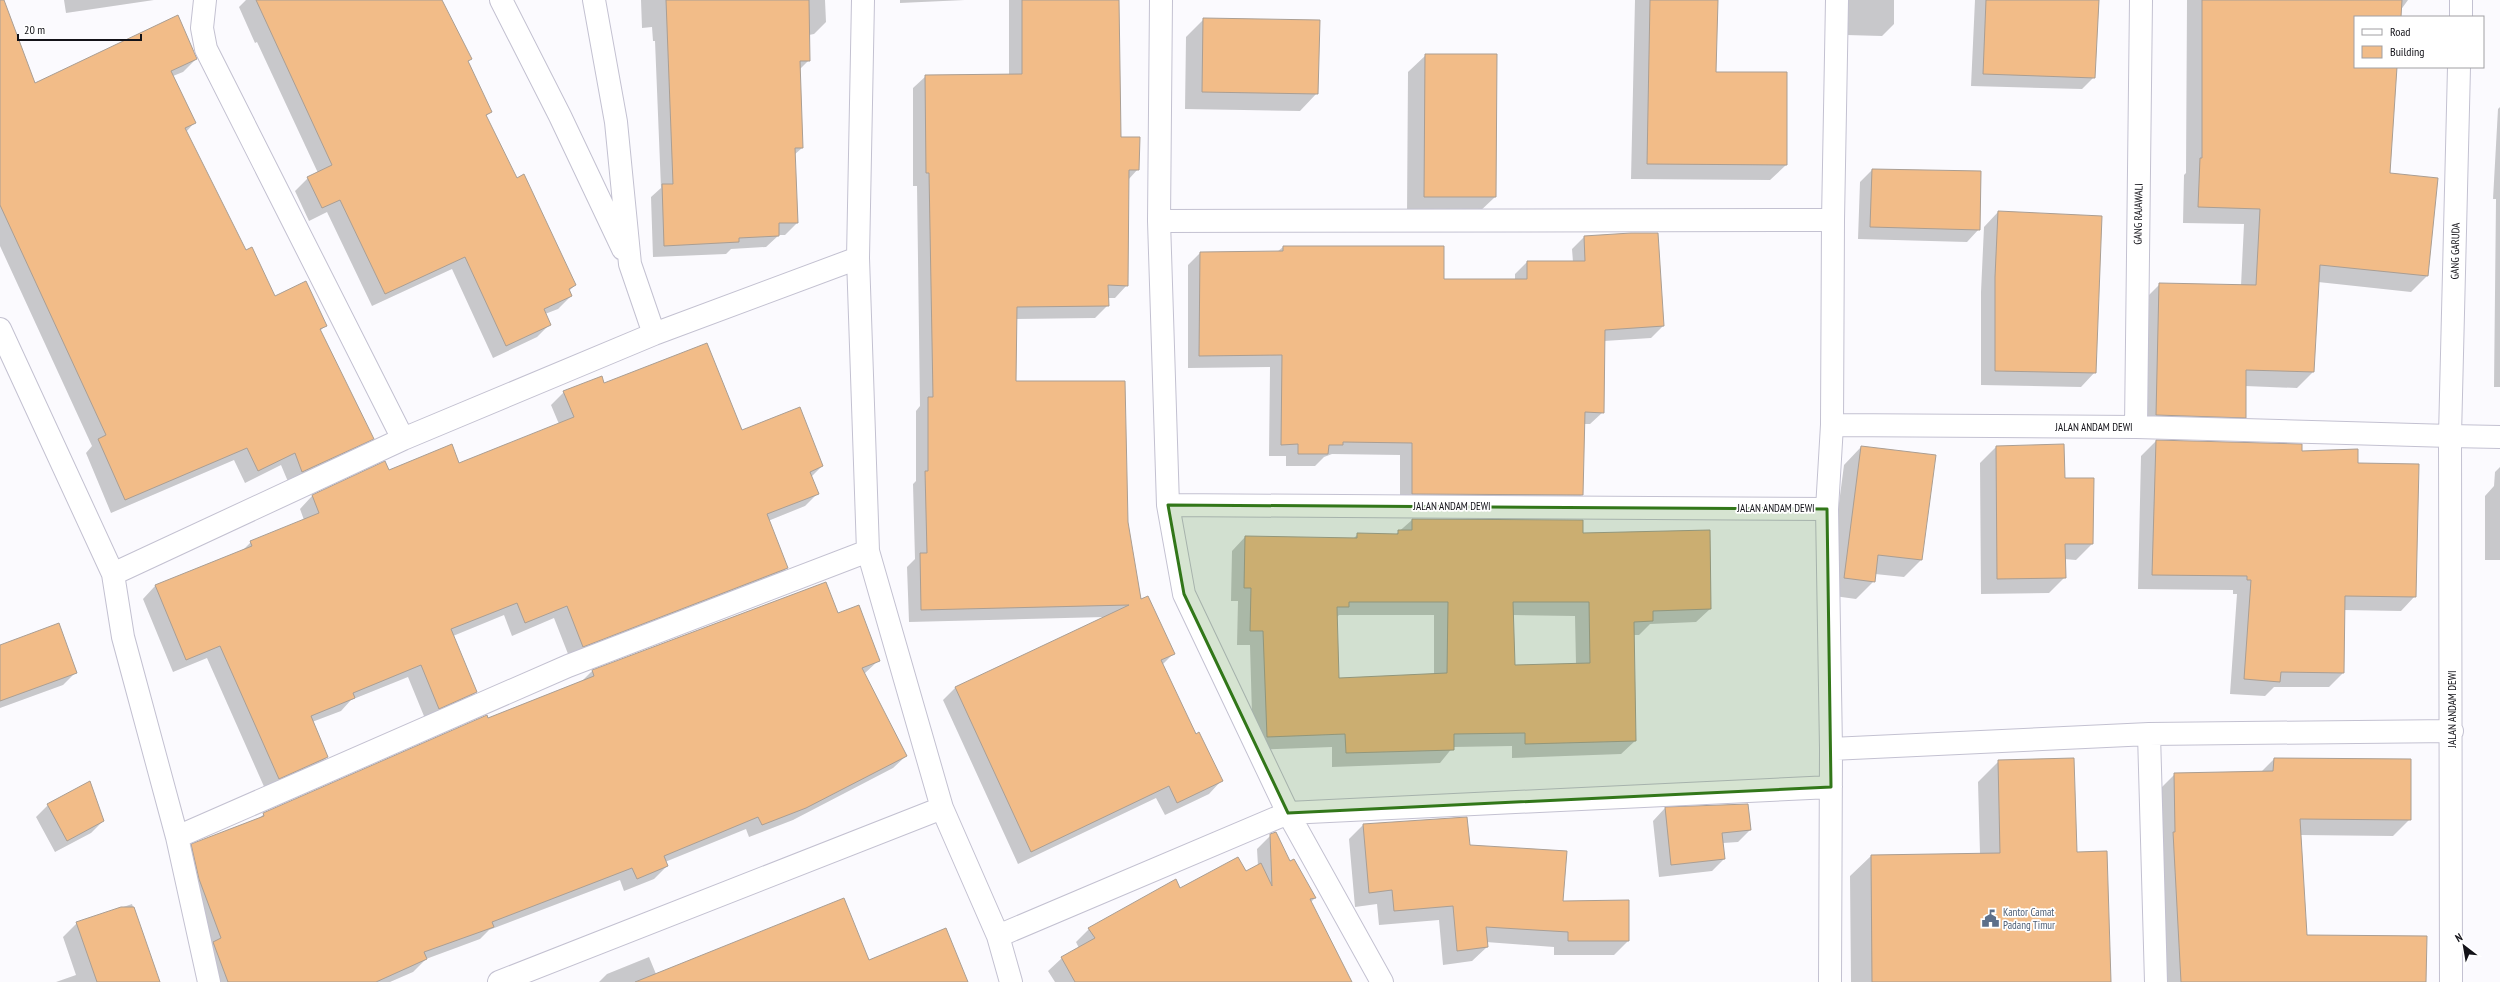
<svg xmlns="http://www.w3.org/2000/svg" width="2500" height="982" viewBox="0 0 2500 982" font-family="'PT Sans Narrow',sans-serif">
<rect width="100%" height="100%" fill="#fbfafe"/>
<path fill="#0003" fill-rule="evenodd" d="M 64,0 L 154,0 L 66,13 Z
M 246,0 L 431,0 L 471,59 L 467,62 L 491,112 L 486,116 L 516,179 L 575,285 L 569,291 L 571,296 L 558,309 L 545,314 L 550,324 L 537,337 L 493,358 L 452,269 L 372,306 L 327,212 L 309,221 L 295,191 L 308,178 L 318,173 L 257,42 L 255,43 L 239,7 Z
M 641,0 L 825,0 L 826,22 L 814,34 L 809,35 L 809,60 L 799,70 L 802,148 L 794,155 L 797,223 L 785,235 L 779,235 L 766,247 L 731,249 L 726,254 L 653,257 L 651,197 L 661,188 L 655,41 L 653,41 L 652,27 L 642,28 Z
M 900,0 L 965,0 L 900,3 Z
M 1009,0 L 1118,0 L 1120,138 L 1138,169 L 1128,180 L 1127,285 L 1115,298 L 1108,298 L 1108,305 L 1095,318 L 1016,319 L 1015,382 L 1127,522 L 1141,600 L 1173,654 L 1162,665 L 1196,735 L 1221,781 L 1209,794 L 1165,815 L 1156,798 L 1018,864 L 943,700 L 955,688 L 1105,617 L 909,622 L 907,567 L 915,559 L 913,484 L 916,481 L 916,411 L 920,406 L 917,186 L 913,186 L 913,88 L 926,76 L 1009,75 Z
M 1635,0 L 1717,0 L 1715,73 L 1786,165 L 1770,180 L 1631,179 Z
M 1846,0 L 1894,0 L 1894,24 L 1882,36 L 1846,35 Z
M 1975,0 L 2099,0 L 2094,77 L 2082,89 L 1971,86 Z
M 2187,0 L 2408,0 L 2400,11 L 2400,17 L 2355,17 L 2355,67 L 2396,67 L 2389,174 L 2427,276 L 2411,292 L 2318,282 L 2313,372 L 2297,388 L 2245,386 L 2245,417 L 2229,433 L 2141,431 L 2144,300 L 2160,284 L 2241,286 L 2244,224 L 2183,223 L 2184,175 L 2186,173 Z
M 1204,19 L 1317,93 L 1300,111 L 1185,109 L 1186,37 Z
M 0,32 L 34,84 L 196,59 L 183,72 L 173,76 L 195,122 L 186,132 L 246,252 L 274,297 L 326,325 L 320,331 L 372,439 L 359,452 L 289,484 L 281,465 L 245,483 L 234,460 L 111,513 L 86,453 L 92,446 L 0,246 Z
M 1426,55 L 1496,55 L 1495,197 L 1477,214 L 1407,214 L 1408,72 Z
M 2500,107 L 2500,387 L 2494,387 L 2496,199 L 2493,199 L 2498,109 Z
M 1872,170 L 1980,172 L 1979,229 L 1967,242 L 1858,239 L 1860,182 Z
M 1998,212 L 2095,372 L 2081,387 L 1981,385 L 1981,292 L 1984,227 Z
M 1657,234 L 1663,326 L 1651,338 L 1604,341 L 1603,412 L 1590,424 L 1584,424 L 1582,495 L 1570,507 L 1400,506 L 1400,455 L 1332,454 L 1324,457 L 1315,466 L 1286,466 L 1286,456 L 1269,456 L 1270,367 L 1188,368 L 1188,265 L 1200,253 L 1277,252 L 1283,247 L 1443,280 L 1515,280 L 1515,274 L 1527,262 L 1573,262 L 1572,249 L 1584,237 Z
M 604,385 L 742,432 L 822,466 L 811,477 L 818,493 L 805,506 L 768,521 L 787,568 L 774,581 L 570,659 L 554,618 L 512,636 L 504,615 L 453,636 L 476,692 L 463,705 L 426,721 L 408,677 L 351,700 L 341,711 L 312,722 L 327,757 L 314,770 L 266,791 L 207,658 L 173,672 L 143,599 L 155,586 L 242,551 L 251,542 L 304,520 L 300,509 L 312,496 L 388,471 L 459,464 L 559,424 L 551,405 L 564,392 Z
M 2156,441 L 2301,445 L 2301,452 L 2357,464 L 2415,596 L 2401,611 L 2343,610 L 2343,673 L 2329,687 L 2274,687 L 2265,696 L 2230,694 L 2237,594 L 2233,594 L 2233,590 L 2138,589 L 2141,456 Z
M 1861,447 L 1921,560 L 1904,577 L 1875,574 L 1874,581 L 1856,599 L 1827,595 L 1844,465 Z
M 1996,447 L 2064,479 L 2092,544 L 2076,560 L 2064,559 L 2065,577 L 2049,593 L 1981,594 L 1980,463 Z
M 2500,467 L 2500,560 L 2485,560 L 2485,496 L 2494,486 L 2495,472 Z
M 1412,520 L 1582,534 L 1710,609 L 1696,622 L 1650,624 L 1639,635 L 1633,635 L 1635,741 L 1621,754 L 1512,758 L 1512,746 L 1453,747 L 1440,763 L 1332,767 L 1332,747 L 1253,750 L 1250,645 L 1237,645 L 1238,601 L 1231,601 L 1232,551 L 1245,537 L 1353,539 L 1358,534 L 1395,535 ZM 1339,615 L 1434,615 L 1434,675 L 1338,679 L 1336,618 ZM 1513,615 L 1575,616 L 1576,664 L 1514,666 Z
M 837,614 L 879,660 L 864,674 L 906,756 L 893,768 L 793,820 L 749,837 L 746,829 L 665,862 L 667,866 L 654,879 L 624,891 L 620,880 L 489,930 L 480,939 L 426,959 L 413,972 L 390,982 L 210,982 L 179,858 L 192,845 L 258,819 L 264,814 L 487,719 L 582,681 L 592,671 Z
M 0,646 L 75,673 L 63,685 L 0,708 Z
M 2274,759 L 2410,819 L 2393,836 L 2300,835 L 2306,936 L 2425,982 L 2158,982 L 2158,791 L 2175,774 L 2261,772 Z
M 1999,761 L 2076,853 L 2110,982 L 1851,982 L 1850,876 L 1871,856 L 1980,854 L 1978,782 Z
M 48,805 L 103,821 L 91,833 L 55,852 L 36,817 Z
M 1665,808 L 1750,830 L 1738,842 L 1723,843 L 1724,859 L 1712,871 L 1659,877 L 1653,821 Z
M 1363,825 L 1469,846 L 1628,941 L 1614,955 L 1554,955 L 1554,947 L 1486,942 L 1487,947 L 1472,961 L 1443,965 L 1439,920 L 1379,925 L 1377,904 L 1355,907 L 1349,839 Z
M 1271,835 L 1290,862 L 1293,860 L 1315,898 L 1311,902 L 1351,982 L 1055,982 L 1048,971 L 1062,958 L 1079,948 L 1076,942 L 1089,929 L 1180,889 L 1245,873 L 1258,866 L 1257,849 Z
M 843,899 L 869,961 L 967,982 L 599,982 L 607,974 L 649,957 L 656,974 Z
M 132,904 L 159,982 L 56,982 L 76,975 L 63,937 L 77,923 Z"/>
<path fill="#f2bc88" stroke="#aa9e93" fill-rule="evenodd" d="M 0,0 L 4,0 L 35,83 L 178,15 L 197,59 L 171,71 L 196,123 L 185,128 L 246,250 L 252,247 L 275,296 L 306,281 L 327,326 L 320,329 L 374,439 L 302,472 L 295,453 L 258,471 L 247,448 L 125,500 L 98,439 L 106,435 L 0,205 Z
M 256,0 L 442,0 L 472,59 L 468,61 L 492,112 L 486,115 L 517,178 L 524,174 L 576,285 L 569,289 L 572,296 L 544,309 L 551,325 L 506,346 L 465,257 L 385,294 L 340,200 L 322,208 L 307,177 L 332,165 Z
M 666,0 L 809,0 L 810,61 L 800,61 L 803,148 L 795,148 L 798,223 L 779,223 L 779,236 L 739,238 L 739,242 L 664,246 L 662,184 L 673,184 Z
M 1022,0 L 1119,0 L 1121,137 L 1140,137 L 1139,170 L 1129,170 L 1128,286 L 1108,285 L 1109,306 L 1017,307 L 1016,381 L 1125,381 L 1128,522 L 1141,599 L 1148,596 L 1175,654 L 1161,660 L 1196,734 L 1199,732 L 1223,781 L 1177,803 L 1169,786 L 1031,852 L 955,687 L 1129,605 L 921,610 L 920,553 L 927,553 L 925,471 L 928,471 L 928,397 L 933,397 L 929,173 L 926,173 L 925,75 L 1022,74 Z
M 1650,0 L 1718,0 L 1716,72 L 1787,72 L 1787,165 L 1647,164 Z
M 1986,0 L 2099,0 L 2095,78 L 1983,74 Z
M 2202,0 L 2402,0 L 2401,17 L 2355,17 L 2355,67 L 2397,67 L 2390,173 L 2438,178 L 2428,276 L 2320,265 L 2314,372 L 2246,370 L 2246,418 L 2156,415 L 2159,283 L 2256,285 L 2260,209 L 2198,207 L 2200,158 L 2202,158 Z
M 1203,18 L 1320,20 L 1318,94 L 1202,92 Z
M 1425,54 L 1497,54 L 1496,197 L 1424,197 Z
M 1872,169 L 1981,171 L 1980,230 L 1870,227 Z
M 1998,211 L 2102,216 L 2096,373 L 1995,371 L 1995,277 Z
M 1631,233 L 1658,233 L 1664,326 L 1605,330 L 1604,413 L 1585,412 L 1583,495 L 1412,494 L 1412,443 L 1343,442 L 1343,445 L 1329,445 L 1328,454 L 1298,454 L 1298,444 L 1281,445 L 1282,355 L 1199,356 L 1200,252 L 1283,251 L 1283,246 L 1444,246 L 1444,279 L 1527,279 L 1527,261 L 1585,261 L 1584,236 Z
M 707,343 L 742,430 L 800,407 L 823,466 L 810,472 L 819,494 L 767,514 L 788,568 L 583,647 L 567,606 L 525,623 L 517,603 L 451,629 L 477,692 L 439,709 L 421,665 L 353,693 L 355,698 L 311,716 L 328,757 L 279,779 L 220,646 L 186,660 L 155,585 L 252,546 L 250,541 L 319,513 L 312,495 L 385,461 L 389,470 L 452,444 L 459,463 L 574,417 L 563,391 L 602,376 L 604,383 Z
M 2156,440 L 2302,444 L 2302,451 L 2358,449 L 2358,463 L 2419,464 L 2416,597 L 2345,596 L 2344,673 L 2281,672 L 2280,682 L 2244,679 L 2251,580 L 2247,580 L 2247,576 L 2152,575 Z
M 2064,444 L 2065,478 L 2094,478 L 2093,544 L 2065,544 L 2066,578 L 1997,579 L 1996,446 Z
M 1861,446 L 1936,455 L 1922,560 L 1878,555 L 1875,582 L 1844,578 Z
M 1412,519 L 1583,520 L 1583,533 L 1710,530 L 1711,609 L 1653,611 L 1653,621 L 1634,622 L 1636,741 L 1525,744 L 1525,733 L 1454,734 L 1454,750 L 1346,753 L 1345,734 L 1267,737 L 1263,631 L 1250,631 L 1251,588 L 1244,588 L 1245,536 L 1357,538 L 1357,533 L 1398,534 L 1398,530 L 1412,530 ZM 1349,602 L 1448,602 L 1447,673 L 1339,678 L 1337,607 L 1349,607 ZM 1513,602 L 1589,602 L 1590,663 L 1515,665 Z
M 826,582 L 838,613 L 859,605 L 880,661 L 862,668 L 907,756 L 806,808 L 762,825 L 758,817 L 664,856 L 668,866 L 637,879 L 632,868 L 492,922 L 494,927 L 424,952 L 427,959 L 376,982 L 228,982 L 213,942 L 221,938 L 199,879 L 191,844 L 264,816 L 263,813 L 487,715 L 488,718 L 594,676 L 592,670 Z
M 59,623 L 77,673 L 0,701 L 0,645 Z
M 2074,758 L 2077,852 L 2107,851 L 2111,982 L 1872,982 L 1871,855 L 2000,853 L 1998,760 Z
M 2274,758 L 2411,759 L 2411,820 L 2300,819 L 2307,935 L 2427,936 L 2426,982 L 2181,982 L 2173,832 L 2175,832 L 2174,773 L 2273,771 Z
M 90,781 L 104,821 L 67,841 L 47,804 Z
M 1748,804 L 1751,830 L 1722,833 L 1725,859 L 1671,865 L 1665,807 Z
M 1467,817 L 1470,845 L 1567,851 L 1563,901 L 1629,900 L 1629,941 L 1568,941 L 1568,932 L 1486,927 L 1488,947 L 1457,951 L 1453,906 L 1394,911 L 1392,890 L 1369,893 L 1363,824 Z
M 1276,832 L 1290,861 L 1294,859 L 1316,898 L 1310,899 L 1352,982 L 1075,982 L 1061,957 L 1095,938 L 1088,928 L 1176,879 L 1180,888 L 1238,857 L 1246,871 L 1261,863 L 1272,886 L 1270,834 Z
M 844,898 L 869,960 L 946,928 L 968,982 L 635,982 Z
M 121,907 L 134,907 L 160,982 L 97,982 L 76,922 Z"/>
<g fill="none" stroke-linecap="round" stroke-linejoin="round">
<defs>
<path id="minor" d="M 205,0 L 202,28 L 206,49 L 403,439
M 501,0 L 560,116 L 623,249
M 594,0 L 616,122 L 630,264 L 654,334
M 863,0 L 858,258 L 868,551 L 942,808 L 998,936 L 1011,982
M 1161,0 L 1159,221 L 1168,505 L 1184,594 L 1288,813 L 1382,982
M 2461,17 L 2461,0
M 1159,221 L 1833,220
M 0,329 L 113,574 L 123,637 L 177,837 L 209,982
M 1832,425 L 1833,220 L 1837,0
M 2136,427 L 2141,0
M 1168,505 L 1827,509 L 1832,425 L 2136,427 L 2450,436 L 2459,67
M 1827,509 L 1831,749 L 1830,982
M 113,574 L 403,439 L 654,334 L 858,258
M 2149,734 L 2156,982
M 1831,749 L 2149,734 L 2452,731
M 177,837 L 568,666 L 868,551
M 998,936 L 1288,813 L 1831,787
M 499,982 L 942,808
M 2451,982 L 2450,436 L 2500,437"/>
</defs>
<use href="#minor" stroke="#c3c1d1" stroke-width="24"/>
<use href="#minor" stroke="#fff" stroke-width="22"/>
</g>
<path fill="#327719" fill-opacity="0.2" stroke="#327719" stroke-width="3" stroke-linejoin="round" d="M 1168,505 L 1827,509 L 1831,787 L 1288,813 L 1184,594 Z"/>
<defs>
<symbol id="civic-bare" viewBox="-9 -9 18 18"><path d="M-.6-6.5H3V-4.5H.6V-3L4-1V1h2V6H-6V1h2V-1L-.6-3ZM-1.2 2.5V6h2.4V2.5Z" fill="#5c6f8a" stroke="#fff" stroke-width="2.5" paint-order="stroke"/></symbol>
</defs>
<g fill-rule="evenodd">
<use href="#civic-bare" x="1978" y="906" width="25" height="25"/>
</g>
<g text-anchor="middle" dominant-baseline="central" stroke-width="3.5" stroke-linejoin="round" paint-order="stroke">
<g font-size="11" fill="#131218" stroke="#fff">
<text transform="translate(2138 214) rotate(-89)">GANG RAJAWALI</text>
<text transform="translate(2455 251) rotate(-89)">GANG GARUDA</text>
<text x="2094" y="427">JALAN ANDAM DEWI</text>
<text x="1452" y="506">JALAN ANDAM DEWI</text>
<text x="1776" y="508">JALAN ANDAM DEWI</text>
<text transform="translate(2452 709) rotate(-90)">JALAN ANDAM DEWI</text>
</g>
<g font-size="11" fill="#4e5e75" stroke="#fff" text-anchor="start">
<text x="2003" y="912">Kantor Camat<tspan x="2003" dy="13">Padang Timur</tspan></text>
</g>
</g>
<rect x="2354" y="16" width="130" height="52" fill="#ffffff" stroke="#a1a0a3"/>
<rect x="2362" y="29" width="20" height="6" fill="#ffffff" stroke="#a1a0a3"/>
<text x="2390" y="36" font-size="12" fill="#131218">Road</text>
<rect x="2362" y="46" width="20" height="12" fill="#f2bc88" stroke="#a1a0a3"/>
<text x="2390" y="56" font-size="12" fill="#131218">Building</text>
<g transform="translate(2464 946) rotate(329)" stroke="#ffffff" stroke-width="3" paint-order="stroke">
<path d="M0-3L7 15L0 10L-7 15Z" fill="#131218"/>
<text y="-6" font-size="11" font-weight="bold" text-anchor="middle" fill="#131218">N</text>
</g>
<path d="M18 34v6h123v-6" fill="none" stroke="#131218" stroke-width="2"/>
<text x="24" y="34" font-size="12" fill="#131218" stroke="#ffffff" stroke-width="3" paint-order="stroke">20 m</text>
</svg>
